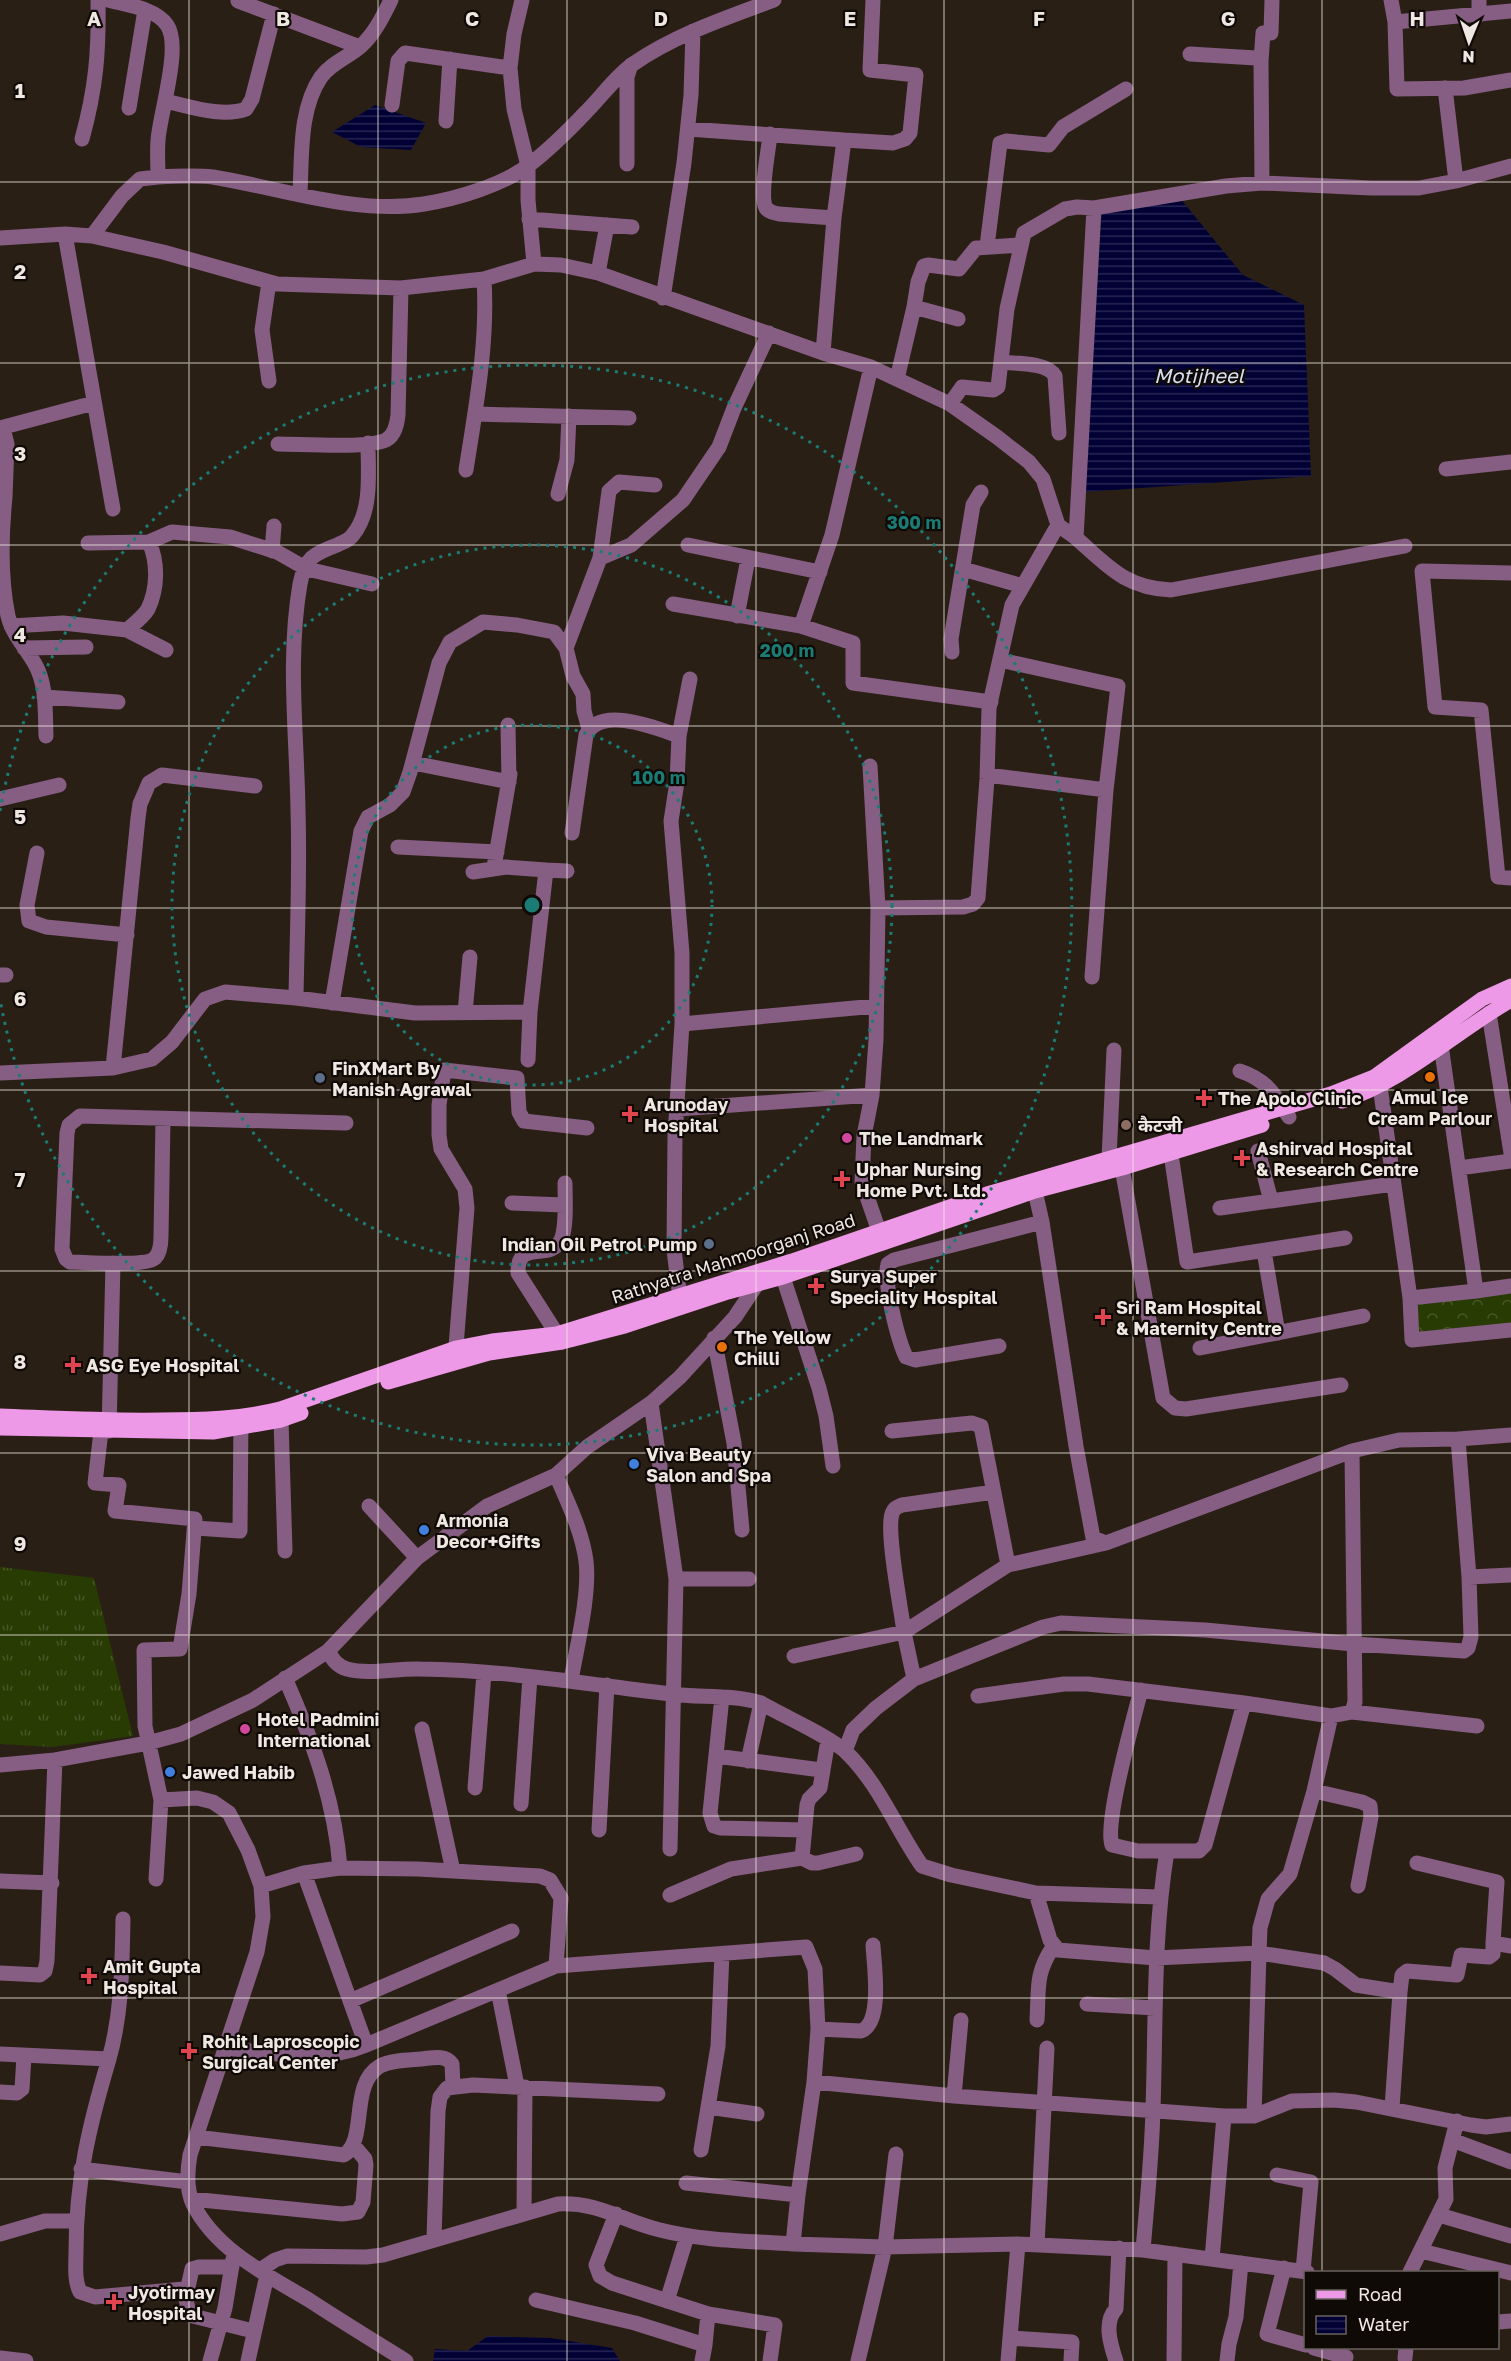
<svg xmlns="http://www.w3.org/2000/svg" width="1511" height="2361" viewBox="0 0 1511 2361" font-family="'Golos Text','Noto Sans Devanagari',sans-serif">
<defs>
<pattern id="grass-tufts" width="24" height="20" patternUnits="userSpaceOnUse" patternTransform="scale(1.5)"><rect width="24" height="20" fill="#273b02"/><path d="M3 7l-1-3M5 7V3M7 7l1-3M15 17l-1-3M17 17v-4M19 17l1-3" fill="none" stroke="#475727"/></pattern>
<pattern id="forest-crowns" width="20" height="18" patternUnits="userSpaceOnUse" patternTransform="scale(1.5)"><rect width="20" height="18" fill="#273b02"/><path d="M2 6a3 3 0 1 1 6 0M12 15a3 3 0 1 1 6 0" fill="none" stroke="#475727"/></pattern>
<pattern id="water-rules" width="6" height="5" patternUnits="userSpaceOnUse" patternTransform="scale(1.5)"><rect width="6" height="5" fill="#000035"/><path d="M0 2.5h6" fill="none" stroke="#262552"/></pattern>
</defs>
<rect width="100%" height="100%" fill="#2a1f15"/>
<path fill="url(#grass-tufts)" d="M 0,1567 L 94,1578 L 133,1736 L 53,1747 L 0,1744 Z"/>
<path fill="url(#forest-crowns)" d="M 1511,1291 L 1511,1330 L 1417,1339 L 1415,1302 Z"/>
<path fill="url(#water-rules)" d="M 375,105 L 426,123 L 411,150 L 361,147 L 332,132 Z
M 1179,197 L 1243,275 L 1304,305 L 1311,476 L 1084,492 L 1102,208 Z
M 488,2336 L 551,2338 L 612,2348 L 620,2361 L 433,2361 L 435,2349 L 467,2351 Z"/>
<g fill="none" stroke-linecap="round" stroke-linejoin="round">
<path stroke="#865e83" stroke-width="15" d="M 522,0 L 514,34 L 510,68 L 514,109 L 528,166 L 528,200 L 534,264
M 1391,0 L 1395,22 L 1397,89 L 1464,88 L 1511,80
M 238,1 L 360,47
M 1479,15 L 1479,0
M 1395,22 L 1511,11
M 1271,33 L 1272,0
M 1190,54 L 1256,58 L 1261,61 L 1262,183
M 1261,61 L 1263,33
M 1445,88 L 1456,181
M 165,101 C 189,106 222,118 246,109 L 252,99 L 274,14
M 392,105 L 398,61 L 405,53 L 510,68
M 129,108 L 145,10
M 446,121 L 450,59
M 688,129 L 844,140
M 770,134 C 769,149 759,196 766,208 C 769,212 774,213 779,214 L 834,218
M 82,139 C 96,88 99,52 98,0
M 627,164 L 627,77 L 631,65
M 158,177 C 176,176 195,175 213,177 C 280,188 356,215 424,204 C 456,199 503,185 529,165 C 550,149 568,131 586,112 C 601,97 616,76 633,64 C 677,34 726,18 774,0
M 300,193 C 302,156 299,109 321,77 C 331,63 349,57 361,46 C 375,33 383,16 391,0
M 529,219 L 632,227
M 65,234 L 113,509
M 92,236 L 122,196 L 140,179 L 158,177 C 158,165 157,152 158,140 C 160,113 182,46 167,25 C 155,8 127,5 108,0
M 0,238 L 65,234 L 92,236 L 163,252 L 277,284 L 401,288 L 484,279 L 534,264 L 561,265 L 598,273 L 823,353 L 871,367 L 950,404 L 997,437 L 1029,462 L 1043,479 L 1058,525 L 1076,538
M 987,246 L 1000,143 L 1006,141 L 1049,145 L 1063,127 L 1126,89
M 598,273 L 607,225
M 269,282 L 262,330 L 269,381
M 663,298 L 684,163 L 691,95 L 693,31
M 914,307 L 958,319
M 823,353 L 834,218 L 844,140 L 893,143 L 905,139 L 910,133 L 916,75 L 870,70 L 873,0
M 1002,362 C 1016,364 1047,362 1055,376 L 1059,433
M 897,379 L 914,307 L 918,282 L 924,266 L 928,265 L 959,269 L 976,248 L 1020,245
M 950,404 L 962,387 L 993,390 L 998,387 L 1007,309 L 1024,233 L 1065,209 L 1077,207 L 1094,208
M 475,414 L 629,418
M 0,428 L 94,403
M 0,431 L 5,436 L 7,444 L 5,497 L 0,497
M 278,444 C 302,444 366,449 386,440 C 395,435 397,424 398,415 L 401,288
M 1446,469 L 1511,462
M 466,470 C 476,406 488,343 484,279
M 558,494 L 567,460 L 569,416
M 5,497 C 1,537 0,577 8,616 C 12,634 26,648 35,664 C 47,685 45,712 46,736
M 88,543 L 149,542 L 172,532 L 230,537 L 277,552 L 307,569 L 372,584
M 688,545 L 820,572
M 1405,546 L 1171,590 C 1125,588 1108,566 1076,538 L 1094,208 L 1226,186 L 1262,183 L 1371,188 L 1419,188 L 1456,181 L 1511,166
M 272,551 L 274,526
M 600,558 L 609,491 L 619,482 L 655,485
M 963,569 L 1023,586
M 1511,573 L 1422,571 L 1435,707 L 1481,710 L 1498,877 L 1511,878
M 673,604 L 801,626 L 853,643 L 853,683 L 991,702
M 737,616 L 748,559
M 11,626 L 63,623 L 127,630 L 166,650
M 801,626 L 832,535 L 871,367
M 127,630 C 134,624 144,616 148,609 C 158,588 158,562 149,542
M 24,648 L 86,647
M 566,648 L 600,558 L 631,545 L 683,500 L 719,447 L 734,408 L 769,333
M 952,652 L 951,639 L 973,505 L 981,492
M 1000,660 L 1118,686 L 1106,790 L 1092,977
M 44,697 L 118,702
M 413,763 L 509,782 L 508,725
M 870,766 L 878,908
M 987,775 L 1106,790
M 0,799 L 59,785
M 572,833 L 586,735 C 600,705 656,728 679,736
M 398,847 L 497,852
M 37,853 L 27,905 L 29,921 L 46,927 L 127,935
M 494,867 L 510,774
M 473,872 L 506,867 L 546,870
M 0,975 L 6,975
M 296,998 C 297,936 300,874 298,811 C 297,736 287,660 300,584 C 305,558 313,554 337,545 C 343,542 348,541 352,536 C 373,512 368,472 368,443
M 332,1003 L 361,831 L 368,817 L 390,805 L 403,792 L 410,772 L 439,663 L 450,642 L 483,622 L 517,625 L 554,632 L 566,648 L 573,676 L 583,694 L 584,711 L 589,729
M 465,1013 L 470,957
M 1489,1013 L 1511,1153
M 682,1024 L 876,1006
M 528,1060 L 530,1012
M 113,1068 L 152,1059 L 172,1042 L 205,999 L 225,992 L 296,998 L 415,1013 L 530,1012 L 546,870 L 567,871
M 1240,1071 C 1267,1080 1274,1094 1289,1117
M 0,1073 L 113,1068 L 138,818 L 140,804 L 149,783 L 162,775 L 255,786
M 1380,1086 L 1410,1298 L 1476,1291 L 1441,1045
M 678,1109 L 872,1095
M 163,1120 L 161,1236 C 161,1243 160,1253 155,1258 C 146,1267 85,1262 70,1262 L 66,1259 L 62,1249 L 67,1133 L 69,1125 L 80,1116 L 346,1123
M 1258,1151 L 1271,1201
M 1171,1154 L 1187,1262 L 1345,1238
M 1109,1159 L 1114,1050
M 1122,1168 L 1163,1398 L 1175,1408 L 1186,1409 L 1341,1385
M 1459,1168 L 1511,1161
M 1035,1191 L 1042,1222 L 1076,1446 L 1093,1538 L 1106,1543 L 1352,1451 L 1355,1702 L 1352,1712 L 1331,1716 L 1244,1703 L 1205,1845 L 1199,1851 L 1138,1851 L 1112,1845 C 1104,1823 1134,1717 1141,1690
M 512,1203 L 564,1205
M 1220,1208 L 1393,1184
M 883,1243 L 862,1182 L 864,1136 L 872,1095 L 876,1040 L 878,908 L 963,907 L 973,904 L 978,898 L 987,779 L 989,708 L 1012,605 L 1058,525
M 1264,1251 L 1278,1333
M 783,1277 L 819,1388 L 826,1416 L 833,1466
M 1476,1291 L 1511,1286
M 1410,1298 L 1412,1340 L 1511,1330
M 681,1306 L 674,1250 L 675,1135 L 682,1024 L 682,953 L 671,821 L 677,782 L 679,736 L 690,679
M 714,1338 L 734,1443 L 742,1530
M 562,1342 L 518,1273 C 517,1238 550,1262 561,1240 C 567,1227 565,1198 565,1183
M 999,1346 L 915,1360 L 906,1357 C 898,1340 883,1282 888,1264 L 894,1260 L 1042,1222
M 1200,1348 L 1363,1316
M 455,1359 L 467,1208 L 465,1189 L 441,1149 L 439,1135 L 439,1105 L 444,1070 L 517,1078 L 519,1112 L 524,1121 L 587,1128
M 651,1403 L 676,1579 L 670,1849
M 281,1420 L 285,1551
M 101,1431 L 95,1483 L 119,1485 L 115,1511 L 195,1519 L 189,1594 L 180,1649 L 144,1650 L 145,1726 L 161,1800 L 156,1879
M 109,1431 L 113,1263
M 892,1431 L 972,1423 L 981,1426 L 1008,1565
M 1458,1439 L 1511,1435
M 556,1475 C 568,1503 582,1531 586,1561 C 590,1594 577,1646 571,1680
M 369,1506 L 417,1558
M 195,1528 L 240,1531 L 241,1417
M 1469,1577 L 1511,1575
M 676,1579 L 749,1579
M 328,1651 C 333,1660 337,1666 347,1669 C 370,1675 396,1668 420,1669 C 504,1670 587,1684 670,1694 C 700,1698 732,1694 761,1703 C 783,1716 827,1735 845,1751 C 879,1783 896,1829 922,1866 L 951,1875 L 1036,1893 L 1050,1940 L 1058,1950 L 1156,1958 L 1259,1953 L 1260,1928 L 1268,1899 L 1290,1874 L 1314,1791 L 1331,1716
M 794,1656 L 904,1632 C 901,1608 886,1533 892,1514 C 894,1508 897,1507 902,1505 L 994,1492
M 285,1678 C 312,1739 335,1801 340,1868 L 304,1873 L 366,2045 L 556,1966 L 806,1947 L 815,1969 L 818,2029 L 814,2082 L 798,2195 L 793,2244 L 885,2247 L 1018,2244 L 1143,2250 L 1307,2272
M 914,1679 L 1043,1627 L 1061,1623 L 1205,1630 L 1354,1644 L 1464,1651 L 1468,1648 L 1471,1637 L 1469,1577 L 1458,1439 L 1399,1440 L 1352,1451
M 978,1696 L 1064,1684 L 1088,1684 L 1244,1703
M 722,1697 L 710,1813 L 714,1826 L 720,1828 L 804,1830
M 1352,1712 L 1477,1726
M 422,1729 L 453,1871
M 845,1751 L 853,1730 L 876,1708 L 914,1679 L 904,1632 L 1008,1565 L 1106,1543
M 716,1756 L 821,1770
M 748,1761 L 761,1703
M 0,1765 L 55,1760 L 148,1743 L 181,1734 L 253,1700 L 328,1651 L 417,1558 L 487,1506 L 556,1475 L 587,1447 L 651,1403 L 680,1377 L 735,1317 L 757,1284 L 755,1275
M 475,1788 L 484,1673
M 1314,1791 L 1362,1802 L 1370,1806 L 1371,1817 L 1358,1886
M 161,1800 L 197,1798 L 213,1802 L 229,1813 L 248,1850 L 261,1886 L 263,1917 L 257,1952 L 190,2155 C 187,2172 186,2189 193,2204 C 216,2250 267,2275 309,2300 C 341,2321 374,2341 406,2361
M 521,1804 L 530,1677
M 599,1830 L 607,1685
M 802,1858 L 812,1863 L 818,1863 L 856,1854
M 1417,1863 L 1497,1882 L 1493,1943
M 340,1868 L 418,1869 L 540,1876 L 550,1880 L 561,1898 L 556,1966
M 0,1881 L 52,1883
M 261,1886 L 304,1873
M 1036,1893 L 1159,1897
M 670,1895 L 731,1869 L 802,1858 L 807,1805 L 809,1799 L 820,1788 L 828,1740
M 0,1973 L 40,1975 L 45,1971 L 47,1961 L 55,1760
M 498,1990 L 517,2086
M 1400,1992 L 1402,1975 L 1407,1971 L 1457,1975 L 1461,1955 L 1489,1957 L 1493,1954 L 1493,1943 L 1511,1946
M 350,2001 L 512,1931
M 1087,2004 L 1155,2008
M 1037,2020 C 1039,1988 1035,1974 1053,1947
M 818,2029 L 861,2031 C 883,2023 874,1965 873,1945
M 225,2048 C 272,2053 321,2064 366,2045
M 0,2054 L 109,2059 C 89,2126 76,2181 76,2251 C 76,2265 74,2280 80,2292 L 95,2297 L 184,2289 L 188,2287 L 192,2269 L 199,2267 L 232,2267
M 109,2059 C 122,2013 122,1967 123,1919
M 814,2082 L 954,2096 L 1224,2116 L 1254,2116 L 1292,2101 L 1334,2100 L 1356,2102 L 1471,2125 L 1486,2127 L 1511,2124
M 0,2092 L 17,2093 L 22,2089 L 24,2056
M 954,2096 L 961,2020
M 708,2107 L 757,2114
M 1254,2116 L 1259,1953 L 1324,1963 L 1335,1969 L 1356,1985 L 1400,1992 L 1392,2108
M 196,2137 L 344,2155 C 368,2140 349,2084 380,2066 C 391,2060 409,2060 421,2059 C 432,2058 445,2054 452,2064 L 453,2086
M 1452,2140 L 1511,2162
M 701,2150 L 718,2046 L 722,1954
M 81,2169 L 188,2182
M 1277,2175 L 1311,2182 L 1303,2271
M 686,2183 L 798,2195
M 191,2199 L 342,2214 L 358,2212 L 363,2202 L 366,2165 L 365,2159 L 353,2145
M 524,2213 L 525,2087
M 616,2214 L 596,2265 L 600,2276 L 612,2283 L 708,2314 L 775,2325 L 770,2361
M 1439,2215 L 1511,2236
M 0,2234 L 45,2221 L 76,2221
M 434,2239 L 438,2111 L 440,2097 L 447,2088 L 473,2085 L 658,2094
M 1037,2245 L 1047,2048
M 1143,2250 C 1147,2202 1152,2155 1153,2108 C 1156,2022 1153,1937 1167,1851
M 1421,2251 L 1511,2273
M 1212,2259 L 1224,2116
M 1284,2268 L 1267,2334 L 1306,2345
M 260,2270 L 275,2260 L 287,2256 L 366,2257 L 383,2255 L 558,2204 C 601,2202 621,2221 660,2230 C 703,2241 749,2241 793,2244
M 1410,2272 L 1446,2199 L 1445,2168 L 1457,2121
M 184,2289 L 189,2314 L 193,2316 L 253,2331
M 536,2300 L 635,2323 L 705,2345 L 702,2361
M 667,2301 L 687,2236
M 1498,2322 L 1511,2321
M 1010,2338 L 1072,2342 L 1071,2361
M 705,2345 L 708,2314
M 1314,2348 L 1346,2357
M 0,2358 L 26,2361
M 1405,2358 L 1406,2348
M 210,2361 L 225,2308 L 233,2259
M 248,2361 L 267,2275
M 858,2361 L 885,2247 L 896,2154
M 1008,2361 L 1018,2244
M 1116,2361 C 1111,2346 1103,2322 1116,2309 L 1119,2248
M 1174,2361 L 1175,2254
M 1227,2361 L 1229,2344 L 1236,2317 L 1241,2263"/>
<path stroke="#ee99e7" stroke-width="15" d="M 1342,1101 C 1405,1081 1455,1032 1511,1000
M 388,1382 L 489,1353 L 562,1342 L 625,1326 L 728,1292 L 783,1277 L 1035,1191 L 1122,1168 L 1262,1125
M 0,1416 C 54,1418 107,1421 161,1420 C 201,1420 240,1419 280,1409 L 456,1348 L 492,1341 L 557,1334 L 792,1261 L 987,1194 L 1331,1094 L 1374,1077 L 1482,999 L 1511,986
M 0,1428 L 213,1432 L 281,1420 L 301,1413"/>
</g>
<path fill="none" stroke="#efe7e1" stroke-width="1.5" stroke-opacity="0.55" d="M 189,0 L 189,2361M 378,0 L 378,2361M 567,0 L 567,2361M 756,0 L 756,2361M 944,0 L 944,2361M 1133,0 L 1133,2361M 1322,0 L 1322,2272M 0,182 L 1511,182M 0,363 L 1511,363M 0,545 L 1511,545M 0,726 L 1511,726M 0,908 L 1511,908M 0,1090 L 1511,1090M 0,1271 L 1511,1271M 0,1453 L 1511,1453M 0,1635 L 1511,1635M 0,1816 L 1511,1816M 0,1998 L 1511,1998M 0,2179 L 1511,2179M 1322,2348 L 1322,2361"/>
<g fill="none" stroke="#1a7c74" stroke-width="3" stroke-dasharray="3 6">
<circle cx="532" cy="905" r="180"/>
<circle cx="532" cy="905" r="360"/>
<path d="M0 811A540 540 0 1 1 0 999"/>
</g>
<g fill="#e8710a" stroke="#0f0a06" stroke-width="2">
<circle cx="1430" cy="1077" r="6"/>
<circle cx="722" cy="1347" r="6"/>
</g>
<g fill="#5c6f8a" stroke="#0f0a06" stroke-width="2">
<circle cx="320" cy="1078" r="6"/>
<circle cx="709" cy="1244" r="6"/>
</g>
<g fill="#e0444e" stroke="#0f0a06" stroke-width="2">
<path d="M1201 1089h6v6h6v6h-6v6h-6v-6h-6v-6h6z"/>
<path d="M627 1105h6v6h6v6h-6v6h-6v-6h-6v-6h6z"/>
<path d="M1239 1149h6v6h6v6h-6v6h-6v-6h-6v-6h6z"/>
<path d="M839 1170h6v6h6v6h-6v6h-6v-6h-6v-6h6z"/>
<path d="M813 1277h6v6h6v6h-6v6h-6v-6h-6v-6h6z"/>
<path d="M1100 1308h6v6h6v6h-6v6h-6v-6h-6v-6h6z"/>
<path d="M70 1356h6v6h6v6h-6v6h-6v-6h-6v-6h6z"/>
<path d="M86 1967h6v6h6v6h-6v6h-6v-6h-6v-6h6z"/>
<path d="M186 2042h6v6h6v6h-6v6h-6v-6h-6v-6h6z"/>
<path d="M111 2293h6v6h6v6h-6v6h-6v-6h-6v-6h6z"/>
</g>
<circle fill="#8d6e63" stroke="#0f0a06" stroke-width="2" cx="1126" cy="1125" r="6"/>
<g fill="#d1479c" stroke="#0f0a06" stroke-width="2">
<circle cx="847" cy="1138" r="6"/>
<circle cx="245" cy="1729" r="6"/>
</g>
<g fill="#3f7fe0" stroke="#0f0a06" stroke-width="2">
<circle cx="634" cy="1464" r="6"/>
<circle cx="424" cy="1530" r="6"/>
<circle cx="170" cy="1772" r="6"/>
</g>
<g text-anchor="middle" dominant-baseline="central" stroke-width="4.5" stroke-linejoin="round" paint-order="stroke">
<g font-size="18" font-weight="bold" fill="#efe7e1" stroke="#0f0a06" text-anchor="start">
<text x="332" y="1068">FinXMart By<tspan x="332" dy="21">Manish Agrawal</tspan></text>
<text x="1430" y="1097" text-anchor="middle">Amul Ice<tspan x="1430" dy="21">Cream Parlour</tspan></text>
<text x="1218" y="1098">The Apolo Clinic</text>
<text x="644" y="1104">Arunoday<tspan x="644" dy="21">Hospital</tspan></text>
<text x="1138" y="1125">कैटजी</text>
<text x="859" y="1138">The Landmark</text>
<text x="1256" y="1148">Ashirvad Hospital<tspan x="1256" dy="21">&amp; Research Centre</tspan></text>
<text x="856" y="1169">Uphar Nursing<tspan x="856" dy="21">Home Pvt. Ltd.</tspan></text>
<text x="697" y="1244" text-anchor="end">Indian Oil Petrol Pump</text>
<text x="830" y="1276">Surya Super<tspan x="830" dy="21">Speciality Hospital</tspan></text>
<text x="1116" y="1307">Sri Ram Hospital<tspan x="1116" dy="21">&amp; Maternity Centre</tspan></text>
<text x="734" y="1337">The Yellow<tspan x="734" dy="21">Chilli</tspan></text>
<text x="86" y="1365">ASG Eye Hospital</text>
<text x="646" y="1454">Viva Beauty<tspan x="646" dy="21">Salon and Spa</tspan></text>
<text x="436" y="1520">Armonia<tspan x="436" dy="21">Decor+Gifts</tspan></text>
<text x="257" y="1719">Hotel Padmini<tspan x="257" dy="21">International</tspan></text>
<text x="182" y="1772">Jawed Habib</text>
<text x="103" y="1966">Amit Gupta<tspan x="103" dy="21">Hospital</tspan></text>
<text x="202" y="2041">Rohit Laproscopic<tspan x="202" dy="21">Surgical Center</tspan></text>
<text x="128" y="2292">Jyotirmay<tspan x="128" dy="21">Hospital</tspan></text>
</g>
<g font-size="18" fill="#efe7e1" stroke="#0f0a06">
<text transform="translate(733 1258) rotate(-18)">Rathyatra Mahmoorganj Road</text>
</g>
<g font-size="20" font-style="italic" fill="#d6e0f2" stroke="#0f0a06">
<text x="1199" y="375">Motijheel</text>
</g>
</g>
<g font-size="20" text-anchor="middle" font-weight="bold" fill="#efe7e1" stroke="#0f0a06" stroke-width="4.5" stroke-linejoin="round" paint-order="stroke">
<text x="94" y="26">A</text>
<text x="283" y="26">B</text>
<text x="472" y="26">C</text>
<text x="661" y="26">D</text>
<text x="850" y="26">E</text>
<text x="1039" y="26">F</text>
<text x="1228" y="26">G</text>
<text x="1417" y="26">H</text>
<text x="20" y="98">1</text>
<text x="20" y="279">2</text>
<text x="20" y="461">3</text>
<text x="20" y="642">4</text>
<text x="20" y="824">5</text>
<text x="20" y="1006">6</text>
<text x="20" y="1187">7</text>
<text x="20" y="1369">8</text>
<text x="20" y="1551">9</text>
</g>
<circle cx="532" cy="905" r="9" fill="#1a7c74" stroke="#0f0a06" stroke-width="3"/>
<g font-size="18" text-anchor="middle" font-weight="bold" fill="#1a7c74" stroke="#0f0a06" stroke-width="4.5" stroke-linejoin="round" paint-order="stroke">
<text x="914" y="529">300 m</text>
<text x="787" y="657">200 m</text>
<text x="659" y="784">100 m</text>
</g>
<rect x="1304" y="2271" width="195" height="78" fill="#0f0a06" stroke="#69625e" stroke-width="1.5"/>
<rect x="1316" y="2290" width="30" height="9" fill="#ee99e7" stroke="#69625e" stroke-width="1.5"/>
<text x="1358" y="2301" font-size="18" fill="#efe7e1">Road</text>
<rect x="1316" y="2316" width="30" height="18" fill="url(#water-rules)" stroke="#69625e" stroke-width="1.5"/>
<text x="1358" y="2331" font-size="18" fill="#efe7e1">Water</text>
<g transform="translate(1469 42) rotate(182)" stroke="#0f0a06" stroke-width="4.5" paint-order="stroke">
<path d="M0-4.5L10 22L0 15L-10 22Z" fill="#efe7e1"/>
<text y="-9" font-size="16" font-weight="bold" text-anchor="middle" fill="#efe7e1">N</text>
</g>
</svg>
